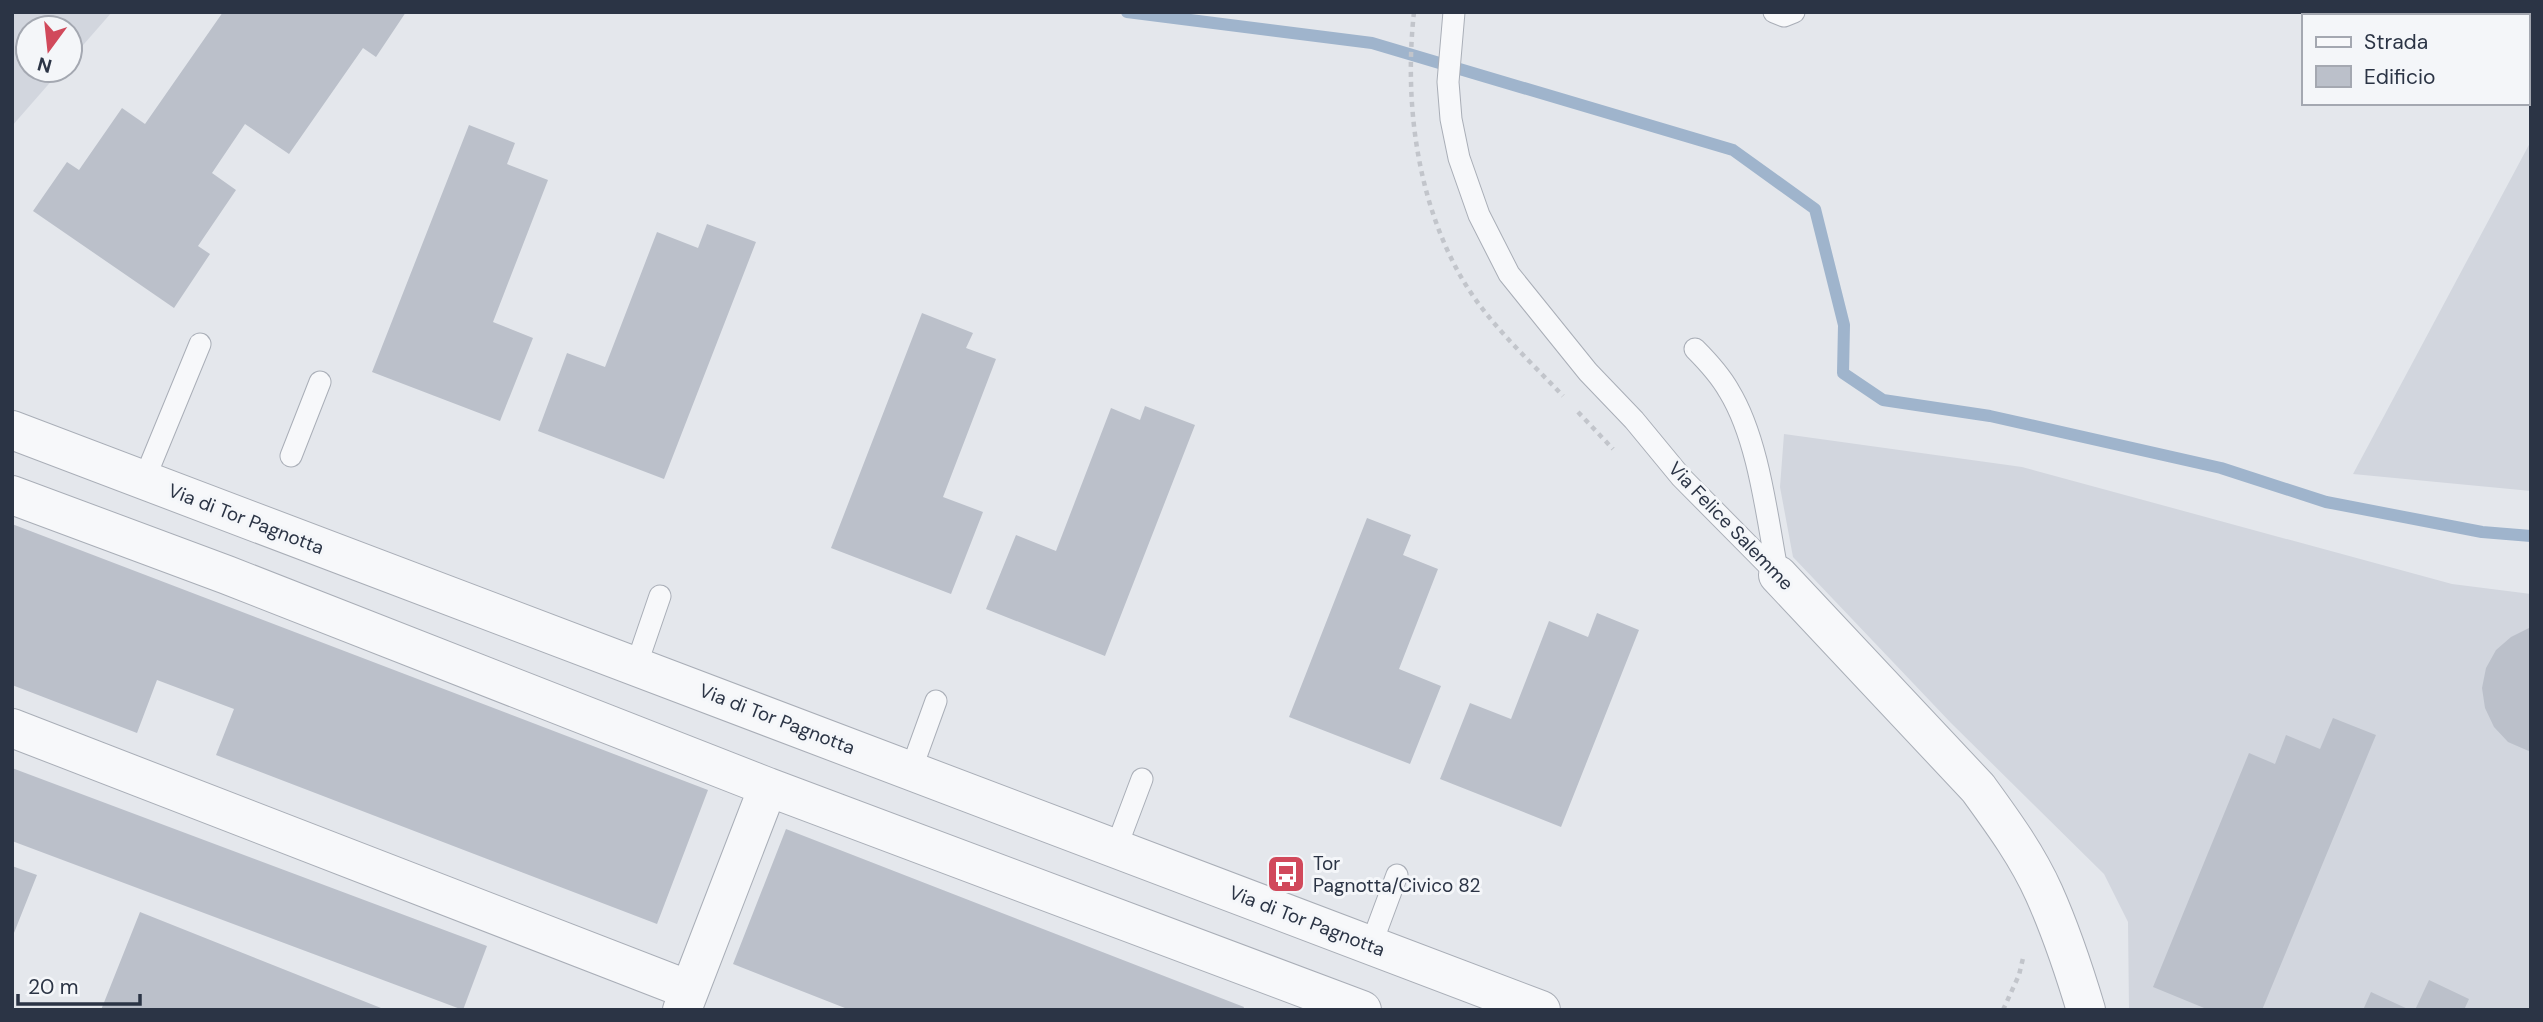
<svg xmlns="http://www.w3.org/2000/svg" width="2543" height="1022" viewBox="0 0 2543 1022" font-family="'DM Sans',sans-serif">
<rect width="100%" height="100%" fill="#e4e7ec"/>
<path fill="#d2d6de" d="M 12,12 L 112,12 L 70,60 L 70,28 L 28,28 L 28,70 L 61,70 L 12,126 Z
M 2531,141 L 2531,491 L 2353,474 Z
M 1784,434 L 2022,467 L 2452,584 L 2531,594 L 2531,1010 L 2129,1010 L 2128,922 L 2104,874 L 1951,723 L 1793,557 L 1780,487 Z"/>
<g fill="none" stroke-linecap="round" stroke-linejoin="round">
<path stroke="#9fb4cc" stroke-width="12" d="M 1127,12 L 1372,43 L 1733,150 L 1815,209 L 1844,325 L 1843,373 L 1883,400 L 1990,416 L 2221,468 L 2326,502 L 2482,532 L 2531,536"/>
</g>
<path fill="#bbc0ca" d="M 223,12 L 406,12 L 376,57 L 363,48 L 289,154 L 245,124 L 212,173 L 236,190 L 198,246 L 210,254 L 174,308 L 33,211 L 67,162 L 79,170 L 122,108 L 145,124 Z
M 469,125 L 515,143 L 507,164 L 548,180 L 493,322 L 533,338 L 500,421 L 372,372 Z
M 707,224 L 756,242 L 664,479 L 538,431 L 567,353 L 605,367 L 657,232 L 698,248 Z
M 922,313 L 973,333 L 966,348 L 996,359 L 943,497 L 983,512 L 951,594 L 831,548 Z
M 1145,406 L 1195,425 L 1105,656 L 986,609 L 1016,535 L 1056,551 L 1111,408 L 1140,420 Z
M 1367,518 L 1411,535 L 1403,555 L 1438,569 L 1399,669 L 1441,686 L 1410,764 L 1289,717 Z
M 12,524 L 708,790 L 657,924 L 216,755 L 234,709 L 157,680 L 137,733 L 12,685 Z
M 1597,613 L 1639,630 L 1561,827 L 1440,779 L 1470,703 L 1511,719 L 1549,621 L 1588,637 Z
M 2531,627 L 2531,752 L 2508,742 L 2494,727 L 2485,708 L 2482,688 L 2486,668 L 2496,650 L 2511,637 Z
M 2333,718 L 2376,735 L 2262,1010 L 2209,1010 L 2153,987 L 2249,753 L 2275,764 L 2286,735 L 2320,749 Z
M 12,768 L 487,946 L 463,1010 L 12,841 Z
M 786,829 L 1244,1007 L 1243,1010 L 850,1010 L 733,964 Z
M 12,866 L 37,875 L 12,938 Z
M 140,912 L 386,1010 L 101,1010 Z
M 2429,980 L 2469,999 L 2464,1010 L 2415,1010 Z
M 2371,992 L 2410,1010 L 2363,1010 Z"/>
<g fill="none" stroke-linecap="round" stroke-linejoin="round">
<defs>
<path id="service" d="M 1454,12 L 1448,82 L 1451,119 L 1459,158 L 1479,215 L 1509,274 L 1588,372 L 1634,420 L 1681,477 L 1778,575
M 1774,12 L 1784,16 L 1794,12
M 1695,349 C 1708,362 1720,375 1729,391 C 1759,440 1767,518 1778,575
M 291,456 L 320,382
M 144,480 L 200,344
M 636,666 L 660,596
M 911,770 L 936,701
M 1116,848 L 1142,779
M 1371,945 L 1397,875"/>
<path id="minor" d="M 12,495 L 227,575 L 768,787
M 1778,575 L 1978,788 C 2002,821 2027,855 2044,893 C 2061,931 2074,970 2086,1010
M 12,728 L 689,990
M 682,1010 L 768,787 L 1362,1010"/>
<path id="tertiary" d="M 12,430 L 1541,1010"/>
</defs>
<use href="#service" stroke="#a9aeb7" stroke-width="23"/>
<use href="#minor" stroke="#a9aeb7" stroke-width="40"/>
<use href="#tertiary" stroke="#a9aeb7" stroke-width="40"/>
<path stroke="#c2c5cb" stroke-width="4.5" stroke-dasharray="5 5" stroke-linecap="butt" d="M 1414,12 C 1404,103 1417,203 1464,282 C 1490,325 1529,360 1563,396
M 1578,412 L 1613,449
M 2003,1010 L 2019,975 L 2024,954"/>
<use href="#service" stroke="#f7f8fa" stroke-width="21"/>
<use href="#minor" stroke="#f7f8fa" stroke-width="38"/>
<use href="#tertiary" stroke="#f7f8fa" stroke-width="38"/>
</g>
<defs>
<symbol id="bus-square" viewBox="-11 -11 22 22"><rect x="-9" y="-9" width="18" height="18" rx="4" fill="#d1495b" stroke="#f4f6f9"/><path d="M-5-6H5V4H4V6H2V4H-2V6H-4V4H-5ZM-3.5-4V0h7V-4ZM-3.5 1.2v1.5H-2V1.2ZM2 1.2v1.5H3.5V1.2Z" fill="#fff"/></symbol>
</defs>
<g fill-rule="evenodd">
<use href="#bus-square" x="1264" y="852" width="44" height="44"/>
</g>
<g text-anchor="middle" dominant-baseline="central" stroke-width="6" stroke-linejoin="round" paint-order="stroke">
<g font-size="19" fill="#2b3445" stroke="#f4f6f9">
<text transform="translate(246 519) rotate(21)">Via di Tor Pagnotta</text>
<text transform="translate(1731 526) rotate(46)">Via Felice Salemme</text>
<text transform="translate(777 719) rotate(21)">Via di Tor Pagnotta</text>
<text transform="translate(1307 921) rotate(21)">Via di Tor Pagnotta</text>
</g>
<g font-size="19" fill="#2b3445" stroke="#f4f6f9" text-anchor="start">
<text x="1313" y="863">Tor<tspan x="1313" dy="22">Pagnotta/Civico 82</tspan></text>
</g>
</g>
<rect width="2543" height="1022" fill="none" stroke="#2b3445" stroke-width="28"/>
<rect x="2302" y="14" width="228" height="91" fill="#f4f6f9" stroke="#a4a8b1" stroke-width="2"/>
<rect x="2316" y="37" width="35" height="10" fill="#f7f8fa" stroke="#a4a8b1" stroke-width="2"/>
<text x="2364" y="49" font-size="21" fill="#2b3445">Strada</text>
<rect x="2316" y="66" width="35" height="21" fill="#bbc0ca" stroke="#a4a8b1" stroke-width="2"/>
<text x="2364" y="84" font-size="21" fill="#2b3445">Edificio</text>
<g transform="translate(49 49) rotate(195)"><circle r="33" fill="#f4f6f9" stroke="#a4a8b1" stroke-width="2"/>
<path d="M0-5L12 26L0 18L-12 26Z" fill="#d1495b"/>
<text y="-10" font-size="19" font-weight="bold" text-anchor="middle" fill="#2b3445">N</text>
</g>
<path d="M18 994v10h122v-10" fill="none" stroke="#2b3445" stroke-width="3.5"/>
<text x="28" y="994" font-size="21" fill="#2b3445" stroke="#f4f6f9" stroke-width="5" paint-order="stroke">20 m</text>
</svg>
